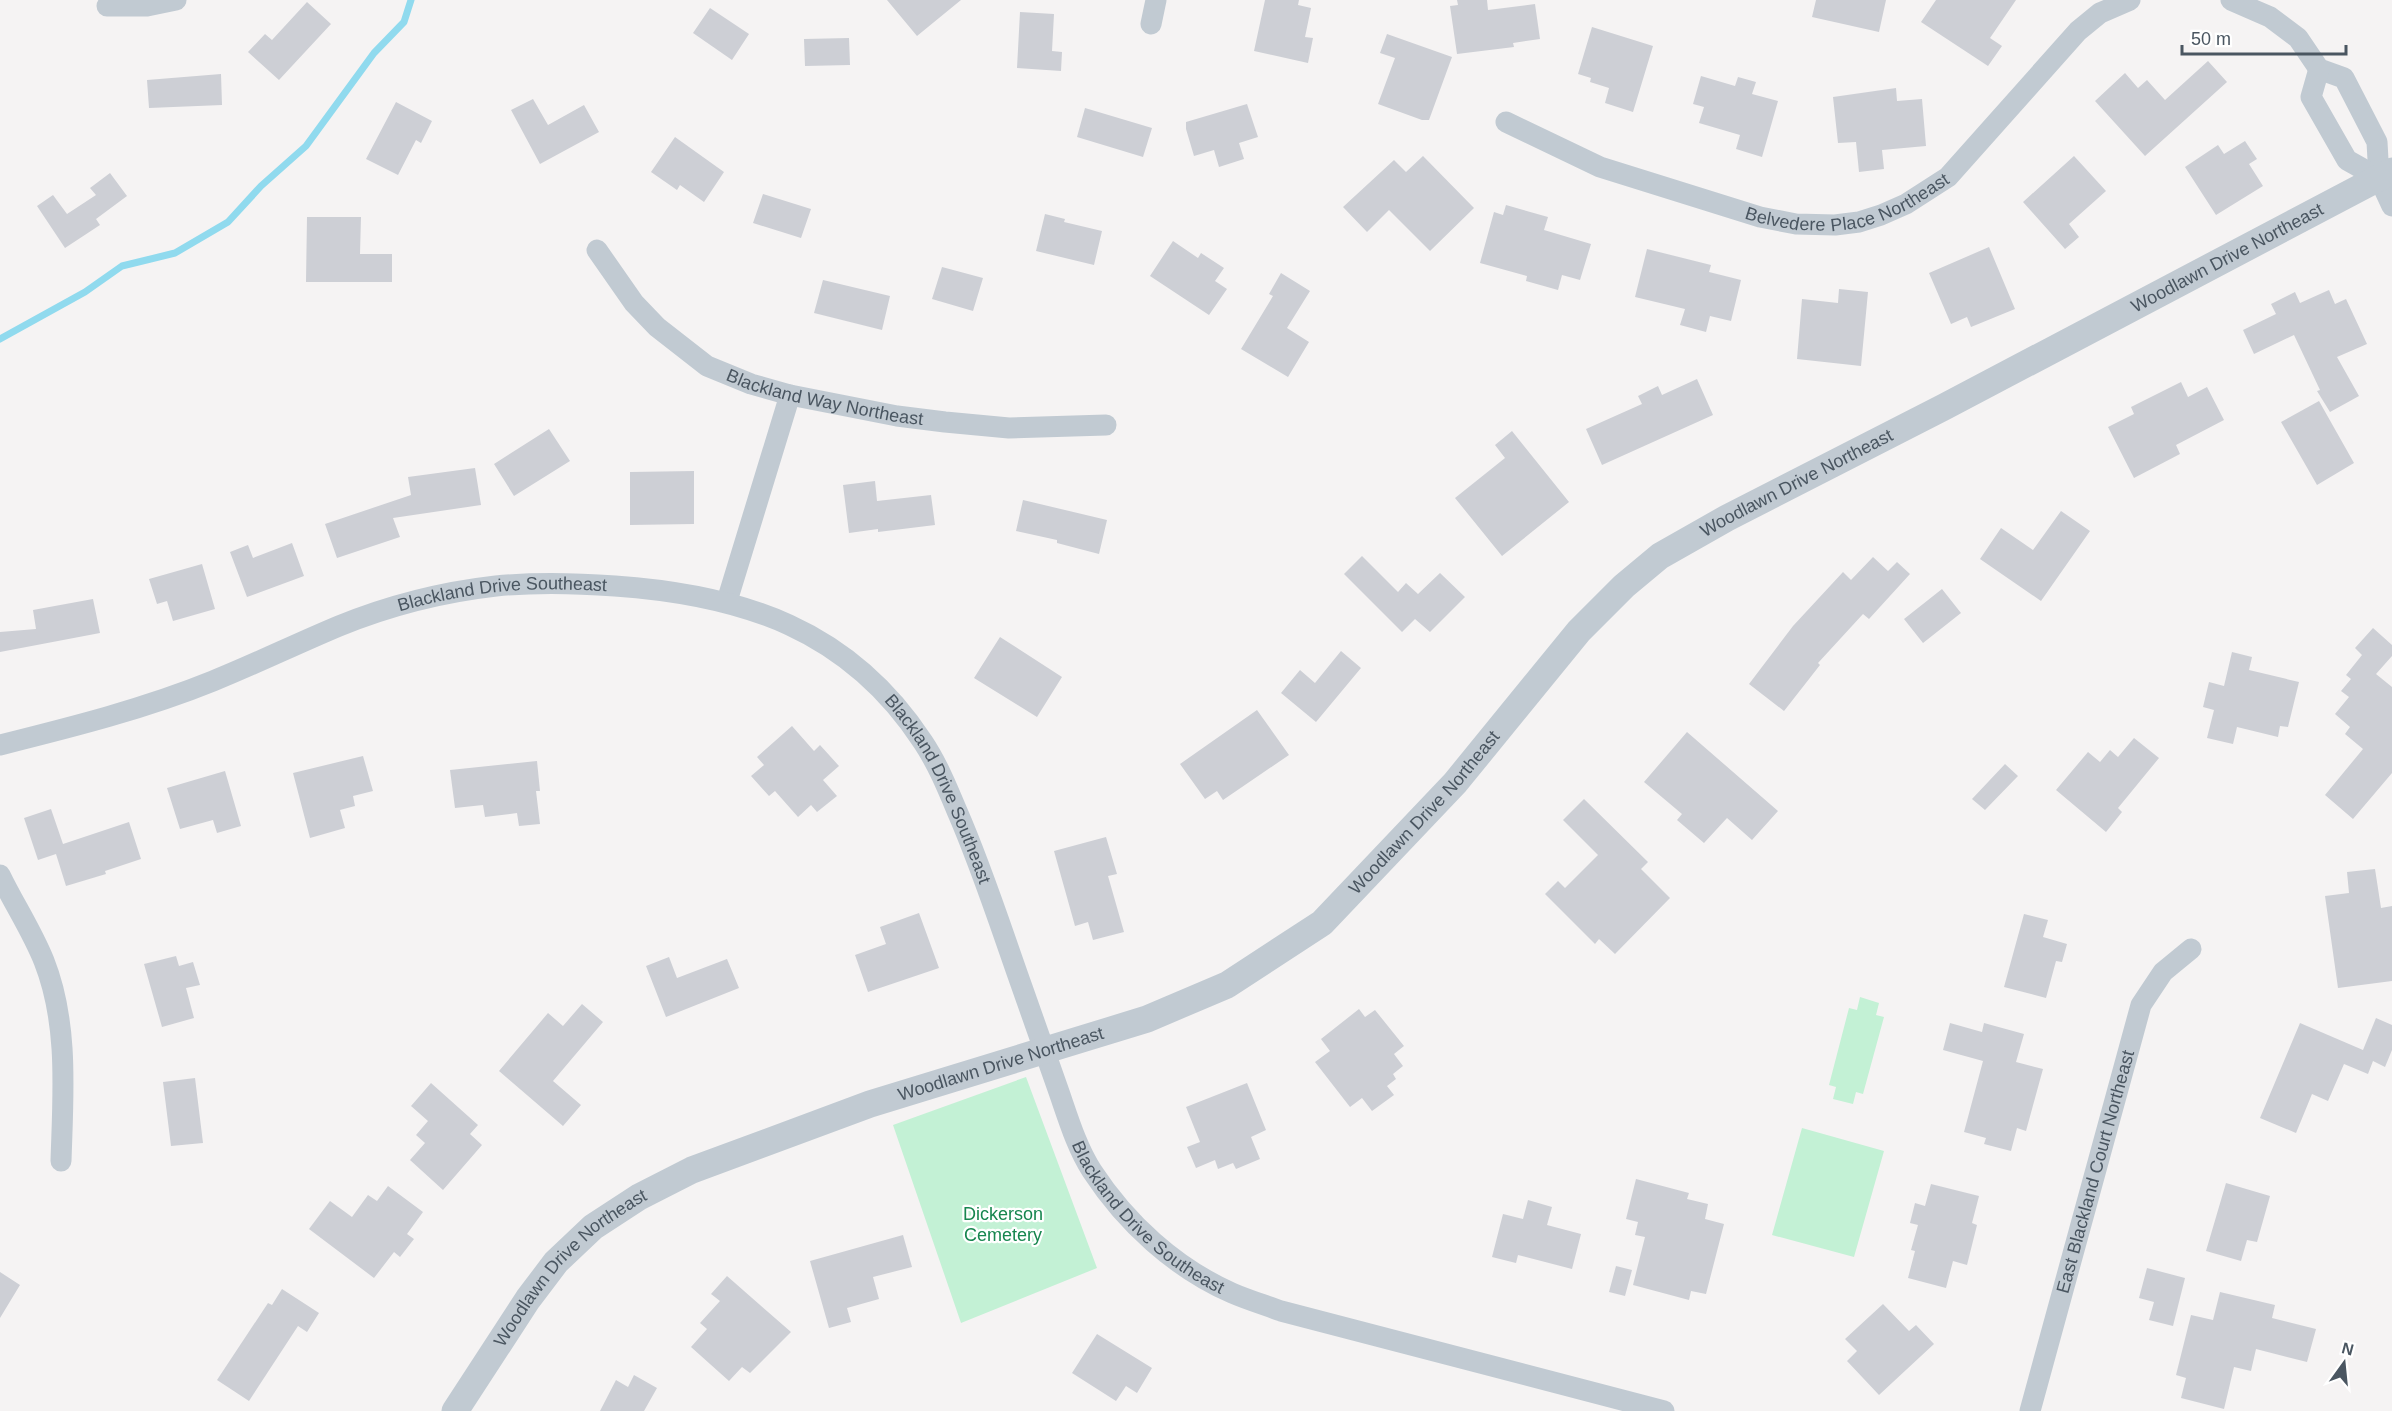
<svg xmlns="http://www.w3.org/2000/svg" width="2392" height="1411" viewBox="0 0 2392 1411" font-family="Arial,sans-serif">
<rect width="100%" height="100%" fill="#f5f3f3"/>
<path fill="#c3f1d5" d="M 1860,997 L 1879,1003 L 1876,1015 L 1884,1017 L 1863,1094 L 1856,1092 L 1853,1104 L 1833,1099 L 1836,1087 L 1829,1085 L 1849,1008 L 1857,1010 Z
M 1026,1077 L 1097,1268 L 961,1323 L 893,1125 Z
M 1802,1128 L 1884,1151 L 1854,1257 L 1772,1235 Z"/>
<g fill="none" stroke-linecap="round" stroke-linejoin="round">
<path stroke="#90daee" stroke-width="7" d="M 0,339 L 85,292 L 122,266 L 175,253 L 228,222 L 261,186 L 306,146 L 374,53 L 404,22 L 411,0"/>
</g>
<path fill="#cdcfd5" d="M 887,0 L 961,0 L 917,36 Z
M 1265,0 L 1299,0 L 1298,5 L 1311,8 L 1305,37 L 1313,38 L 1308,63 L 1254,51 Z
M 1457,0 L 1487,0 L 1488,10 L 1535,4 L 1540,39 L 1513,43 L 1514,47 L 1457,54 L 1450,6 L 1458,5 Z
M 1816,0 L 1886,0 L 1879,32 L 1812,17 Z
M 1936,0 L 2016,0 L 1990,38 L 2002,46 L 1988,66 L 1921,22 Z
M 307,2 L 331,24 L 279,80 L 248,52 L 265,34 L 272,40 Z
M 710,8 L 749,34 L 732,60 L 693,33 Z
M 1020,12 L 1054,14 L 1052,51 L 1062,52 L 1061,71 L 1017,68 Z
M 1592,27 L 1653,46 L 1633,112 L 1605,103 L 1609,88 L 1590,82 L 1591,78 L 1578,74 Z
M 1387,34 L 1452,57 L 1429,120 L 1422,120 L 1378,104 L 1395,58 L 1380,53 Z
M 849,38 L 850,65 L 805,66 L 804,39 Z
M 2208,61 L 2227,82 L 2145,156 L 2095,101 L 2125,73 L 2138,88 L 2147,80 L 2165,100 Z
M 221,74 L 222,105 L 149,108 L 147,80 Z
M 1701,76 L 1735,86 L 1738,77 L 1756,82 L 1752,94 L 1778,101 L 1762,157 L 1736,149 L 1740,135 L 1699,123 L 1704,107 L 1693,104 Z
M 1896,88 L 1897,101 L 1922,99 L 1926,146 L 1882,150 L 1884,169 L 1859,172 L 1856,142 L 1838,143 L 1833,97 Z
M 533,99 L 548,125 L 584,105 L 599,132 L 540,164 L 511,110 Z
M 396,102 L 432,121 L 421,143 L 416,140 L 398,175 L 366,159 Z
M 1247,104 L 1258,137 L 1239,143 L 1244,159 L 1219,167 L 1214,150 L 1194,156 L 1186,129 L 1186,122 Z
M 1085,108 L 1152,128 L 1143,157 L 1077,137 Z
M 675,137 L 724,172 L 704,202 L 680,185 L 677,190 L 651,172 Z
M 2245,141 L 2257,159 L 2249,164 L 2263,186 L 2216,215 L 2185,167 L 2218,145 L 2224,154 Z
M 1423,156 L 1474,208 L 1430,251 L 1389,210 L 1367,232 L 1343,207 L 1394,160 L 1406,172 Z
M 2074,156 L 2106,191 L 2069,224 L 2079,237 L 2065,249 L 2023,202 Z
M 110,173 L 127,196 L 96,219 L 100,225 L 65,248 L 37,206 L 53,195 L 67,214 L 96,195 L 90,188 Z
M 763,194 L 811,209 L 801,238 L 753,223 Z
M 1506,205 L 1548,217 L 1544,230 L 1591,244 L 1580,280 L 1562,275 L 1558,290 L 1526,281 L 1527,276 L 1480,263 L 1494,212 L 1503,215 Z
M 1045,214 L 1065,219 L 1064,222 L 1102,231 L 1094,265 L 1036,251 Z
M 307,217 L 361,217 L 360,254 L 392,254 L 392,282 L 306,282 Z
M 1173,241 L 1198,258 L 1201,253 L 1224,268 L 1215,281 L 1227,289 L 1209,315 L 1150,276 Z
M 1989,247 L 2015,309 L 1971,327 L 1967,317 L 1951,324 L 1929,273 Z
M 1647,249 L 1711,265 L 1709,272 L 1741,280 L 1731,321 L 1710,316 L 1706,332 L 1680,325 L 1685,309 L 1635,297 Z
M 942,267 L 983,278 L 973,311 L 932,299 Z
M 1281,273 L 1310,291 L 1287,328 L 1309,342 L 1288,377 L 1241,349 L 1273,296 L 1269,294 Z
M 823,280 L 890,296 L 882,330 L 814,313 Z
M 1839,289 L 1868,292 L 1861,366 L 1797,359 L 1802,299 L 1838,303 Z
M 2329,290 L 2335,304 L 2346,299 L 2367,344 L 2337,357 L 2359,396 L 2330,412 L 2317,391 L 2320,390 L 2294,335 L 2254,354 L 2243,330 L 2276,314 L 2271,304 L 2295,292 L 2300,303 Z
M 1697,379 L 1713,415 L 1602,465 L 1586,429 L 1642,404 L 1638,396 L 1658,386 L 1662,395 Z
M 2181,382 L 2188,397 L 2207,387 L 2224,420 L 2176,445 L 2180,454 L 2134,478 L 2108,427 L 2134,414 L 2131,407 Z
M 2319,401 L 2354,463 L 2317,485 L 2281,422 Z
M 549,429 L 570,461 L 514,496 L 494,464 Z
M 1512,431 L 1569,502 L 1502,556 L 1455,498 L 1505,458 L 1495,445 Z
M 475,468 L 481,505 L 393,518 L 400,537 L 337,558 L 325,524 L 411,495 L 408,477 Z
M 694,471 L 694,524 L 630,525 L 630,472 Z
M 875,481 L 877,501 L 931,495 L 935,525 L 878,532 L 878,529 L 849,533 L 843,485 Z
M 1023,500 L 1107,520 L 1099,554 L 1057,543 L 1057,540 L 1016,531 Z
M 2061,511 L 2090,531 L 2041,601 L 1980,559 L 2001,528 L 2033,550 Z
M 292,543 L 304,576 L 247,597 L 230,552 L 248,545 L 253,558 Z
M 1362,556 L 1398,592 L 1406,583 L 1418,594 L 1440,573 L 1465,597 L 1430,632 L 1415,619 L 1402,632 L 1344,574 Z
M 1873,557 L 1888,571 L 1897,562 L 1910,574 L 1869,619 L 1863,614 L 1818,663 L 1820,665 L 1784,711 L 1749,684 L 1793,626 L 1843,572 L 1851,580 Z
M 202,564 L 215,609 L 173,621 L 167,601 L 157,604 L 149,579 Z
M 1942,589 L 1961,613 L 1923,643 L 1904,619 Z
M 93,599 L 100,633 L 0,652 L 0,632 L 36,629 L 33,610 Z
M 2373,628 L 2392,645 L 2392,656 L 2376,674 L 2392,687 L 2392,773 L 2353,819 L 2325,795 L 2363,749 L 2345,734 L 2350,727 L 2335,714 L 2349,697 L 2341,691 L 2351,679 L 2346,675 L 2362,655 L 2355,648 Z
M 1000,637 L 1062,677 L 1037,717 L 974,678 Z
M 1341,651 L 1361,668 L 1316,722 L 1281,693 L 1300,670 L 1315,683 Z
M 2232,652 L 2252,657 L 2249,670 L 2299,682 L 2288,727 L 2280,726 L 2278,737 L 2237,727 L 2233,744 L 2207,738 L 2214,710 L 2203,707 L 2209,682 L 2224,686 Z
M 1257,710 L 1289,755 L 1223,800 L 1217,791 L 1205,799 L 1180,764 Z
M 792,726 L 814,751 L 820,745 L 839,766 L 823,780 L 837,796 L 817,812 L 811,805 L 798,817 L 775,791 L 769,796 L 751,776 L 764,765 L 757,757 Z
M 1687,732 L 1778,811 L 1752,840 L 1727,818 L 1704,843 L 1677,820 L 1682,814 L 1644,782 Z
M 2134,738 L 2159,758 L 2118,808 L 2122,812 L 2106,832 L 2056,790 L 2088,752 L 2100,762 L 2110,750 L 2118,757 Z
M 363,756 L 373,791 L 353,796 L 355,806 L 340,810 L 345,828 L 310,838 L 293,773 Z
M 537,761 L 540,791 L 536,791 L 540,824 L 519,826 L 517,813 L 485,817 L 483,805 L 455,808 L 450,770 Z
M 2005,764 L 2018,776 L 1985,810 L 1972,799 Z
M 225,771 L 241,826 L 217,833 L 213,820 L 180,829 L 167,788 Z
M 1584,799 L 1648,862 L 1641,869 L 1670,898 L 1615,954 L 1599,939 L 1595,944 L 1545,894 L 1558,881 L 1565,888 L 1598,855 L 1563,820 Z
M 51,809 L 63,844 L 129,822 L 141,859 L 105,871 L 106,874 L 66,886 L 56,854 L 38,860 L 24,818 Z
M 1106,837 L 1117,874 L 1108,876 L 1124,932 L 1093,940 L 1088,922 L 1075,926 L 1054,851 Z
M 2375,869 L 2381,908 L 2392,906 L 2392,981 L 2338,988 L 2325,896 L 2349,893 L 2347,872 Z
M 919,913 L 939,968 L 868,992 L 855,955 L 886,944 L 880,927 Z
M 2024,914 L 2048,920 L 2043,937 L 2067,944 L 2062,962 L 2056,961 L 2046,998 L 2004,987 Z
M 176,956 L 179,966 L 193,962 L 200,985 L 186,988 L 194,1018 L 162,1027 L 144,964 Z
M 669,957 L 677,978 L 727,959 L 739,988 L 666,1017 L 646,966 Z
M 582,1004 L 603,1022 L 553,1081 L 581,1105 L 563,1126 L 499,1071 L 548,1013 L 563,1026 Z
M 1359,1009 L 1365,1017 L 1375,1010 L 1404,1046 L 1394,1054 L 1403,1066 L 1393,1074 L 1396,1079 L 1387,1086 L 1394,1095 L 1372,1111 L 1362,1098 L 1350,1107 L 1315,1062 L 1330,1051 L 1321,1039 Z
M 2376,1018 L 2392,1025 L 2392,1050 L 2385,1067 L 2373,1061 L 2368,1074 L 2344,1064 L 2328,1101 L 2312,1094 L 2296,1133 L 2260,1118 L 2300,1023 L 2363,1050 Z
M 1950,1023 L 1982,1032 L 1984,1023 L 2024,1034 L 2016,1062 L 2043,1069 L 2026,1131 L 2017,1128 L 2011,1151 L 1984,1144 L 1986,1138 L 1964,1132 L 1983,1061 L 1943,1050 Z
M 195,1078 L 203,1143 L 171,1146 L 163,1082 Z
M 431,1083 L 478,1125 L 470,1134 L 482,1145 L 443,1190 L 410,1160 L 425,1143 L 416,1135 L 428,1121 L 411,1106 Z
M 1247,1083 L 1266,1130 L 1251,1137 L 1260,1159 L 1236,1169 L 1233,1163 L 1218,1169 L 1215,1160 L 1196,1168 L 1187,1147 L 1200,1142 L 1186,1107 Z
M 1636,1179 L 1689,1193 L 1687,1199 L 1708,1204 L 1705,1219 L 1724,1224 L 1706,1294 L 1691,1291 L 1689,1300 L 1633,1285 L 1645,1237 L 1635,1235 L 1638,1222 L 1626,1219 Z
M 2226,1183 L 2270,1196 L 2257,1242 L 2247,1240 L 2241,1261 L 2206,1251 Z
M 1931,1184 L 1979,1196 L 1972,1223 L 1977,1225 L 1967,1265 L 1953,1261 L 1946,1288 L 1908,1278 L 1915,1251 L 1911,1250 L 1918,1225 L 1910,1223 L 1915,1203 L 1925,1206 Z
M 388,1186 L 423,1212 L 407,1234 L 414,1239 L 400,1257 L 394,1252 L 374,1278 L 309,1229 L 330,1201 L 352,1217 L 368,1195 L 377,1201 Z
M 1528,1200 L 1552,1207 L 1547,1225 L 1581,1234 L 1572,1269 L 1518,1255 L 1516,1263 L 1492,1257 L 1503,1214 L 1523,1219 Z
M 903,1235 L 912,1267 L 873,1277 L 879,1299 L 847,1308 L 851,1322 L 829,1328 L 810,1261 Z
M 1616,1266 L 1632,1270 L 1625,1296 L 1609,1292 Z
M 2147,1268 L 2185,1278 L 2173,1326 L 2149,1320 L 2154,1302 L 2139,1298 Z
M 0,1272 L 20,1285 L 0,1318 Z
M 727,1276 L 791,1332 L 750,1373 L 742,1367 L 729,1381 L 691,1347 L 707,1329 L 700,1323 L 720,1301 L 711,1294 Z
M 282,1289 L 319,1313 L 307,1332 L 298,1326 L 249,1401 L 217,1380 L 268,1303 L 272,1305 Z
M 2220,1292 L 2275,1305 L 2272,1318 L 2316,1329 L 2307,1362 L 2256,1349 L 2251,1371 L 2234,1367 L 2224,1409 L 2181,1398 L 2186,1378 L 2176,1375 L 2191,1315 L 2213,1320 Z
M 1883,1304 L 1909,1331 L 1916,1325 L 1934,1344 L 1879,1395 L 1847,1361 L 1857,1351 L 1845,1339 Z
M 1097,1334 L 1152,1368 L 1137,1393 L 1126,1386 L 1116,1401 L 1072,1373 Z
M 634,1375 L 657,1388 L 644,1411 L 600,1411 L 616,1380 L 628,1387 Z"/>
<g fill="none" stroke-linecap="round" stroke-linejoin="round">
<g stroke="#c1cad2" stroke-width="21">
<path d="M 2231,0 L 2270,17 L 2298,38 L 2319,69 L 2344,78 L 2377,142 L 2379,178 L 2392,206"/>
<path d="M 107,6 L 147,6 L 176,0"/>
<path d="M 1151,24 L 1156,0"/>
<path d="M 2319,69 L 2311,97 L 2347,160 L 2379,178"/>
<path id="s1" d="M 1506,122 L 1600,167 L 1760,217 L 1796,224 L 1835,225 L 1859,222 L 1881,215 L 1906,204 L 1948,177 L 2078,31 L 2100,13 L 2130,0"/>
<path id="s2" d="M 597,250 L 634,303 L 657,327 L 707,366 L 751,384 L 790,395 L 897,416 L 945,422 L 1009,428 L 1106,425"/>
<path d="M 727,601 L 790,395"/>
<path id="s3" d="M 0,745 C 72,727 144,709 213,681 C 255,664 296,644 339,626 C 388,606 443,592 496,586 C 536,582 575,583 615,586 C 743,595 849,629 923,742 C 937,763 947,787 957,811 C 982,868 1001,928 1022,987 C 1034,1022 1047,1057 1059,1092 C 1068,1118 1077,1148 1092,1171 C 1126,1223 1175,1268 1232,1293 C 1248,1300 1265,1305 1281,1311 L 1664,1411"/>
<path d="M 0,875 C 14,904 32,931 44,961 C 69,1024 63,1095 61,1161"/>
<path id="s4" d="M 2030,1411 L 2141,1005 L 2163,972 L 2191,949"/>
</g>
<path stroke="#c1cad2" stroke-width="27" id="s5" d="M 455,1411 L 528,1299 L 556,1262 L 593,1227 L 639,1197 L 692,1170 L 870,1104 L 1147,1019 L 1227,985 L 1322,923 L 1455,783 L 1579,631 L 1624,586 L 1660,556 L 1727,518 L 1944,407 L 2392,171"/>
</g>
<g text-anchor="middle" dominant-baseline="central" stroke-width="4.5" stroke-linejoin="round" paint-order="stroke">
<g font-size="18" fill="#4a5661" stroke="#fff">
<text stroke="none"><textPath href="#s1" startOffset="364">Belvedere Place Northeast</textPath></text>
<text stroke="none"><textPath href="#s5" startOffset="2166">Woodlawn Drive Northeast</textPath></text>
<text stroke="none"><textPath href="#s2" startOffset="284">Blackland Way Northeast</textPath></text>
<text stroke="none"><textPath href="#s5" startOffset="1680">Woodlawn Drive Northeast</textPath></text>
<text stroke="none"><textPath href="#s3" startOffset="528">Blackland Drive Southeast</textPath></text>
<text stroke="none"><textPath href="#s3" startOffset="1050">Blackland Drive Southeast</textPath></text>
<text stroke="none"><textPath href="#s5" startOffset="1176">Woodlawn Drive Northeast</textPath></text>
<text stroke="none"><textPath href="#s5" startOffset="672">Woodlawn Drive Northeast</textPath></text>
<text stroke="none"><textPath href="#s4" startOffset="248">East Blackland Court Northeast</textPath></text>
<text stroke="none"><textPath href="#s3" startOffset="1536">Blackland Drive Southeast</textPath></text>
<text stroke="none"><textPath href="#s5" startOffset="186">Woodlawn Drive Northeast</textPath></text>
</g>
<g font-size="18" fill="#17864f" stroke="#fff">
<text x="1003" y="1214">Dickerson<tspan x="1003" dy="21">Cemetery</tspan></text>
</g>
</g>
<g transform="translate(2344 1363) rotate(15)" stroke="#ffffff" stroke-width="4.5" paint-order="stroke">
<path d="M0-4.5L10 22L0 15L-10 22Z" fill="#4a5661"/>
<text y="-9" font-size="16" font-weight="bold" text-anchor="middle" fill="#4a5661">N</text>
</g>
<path d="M2182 45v9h164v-9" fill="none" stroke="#4a5661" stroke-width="3"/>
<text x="2191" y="45" font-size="18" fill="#4a5661" stroke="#ffffff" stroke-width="4.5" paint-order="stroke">50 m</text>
</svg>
